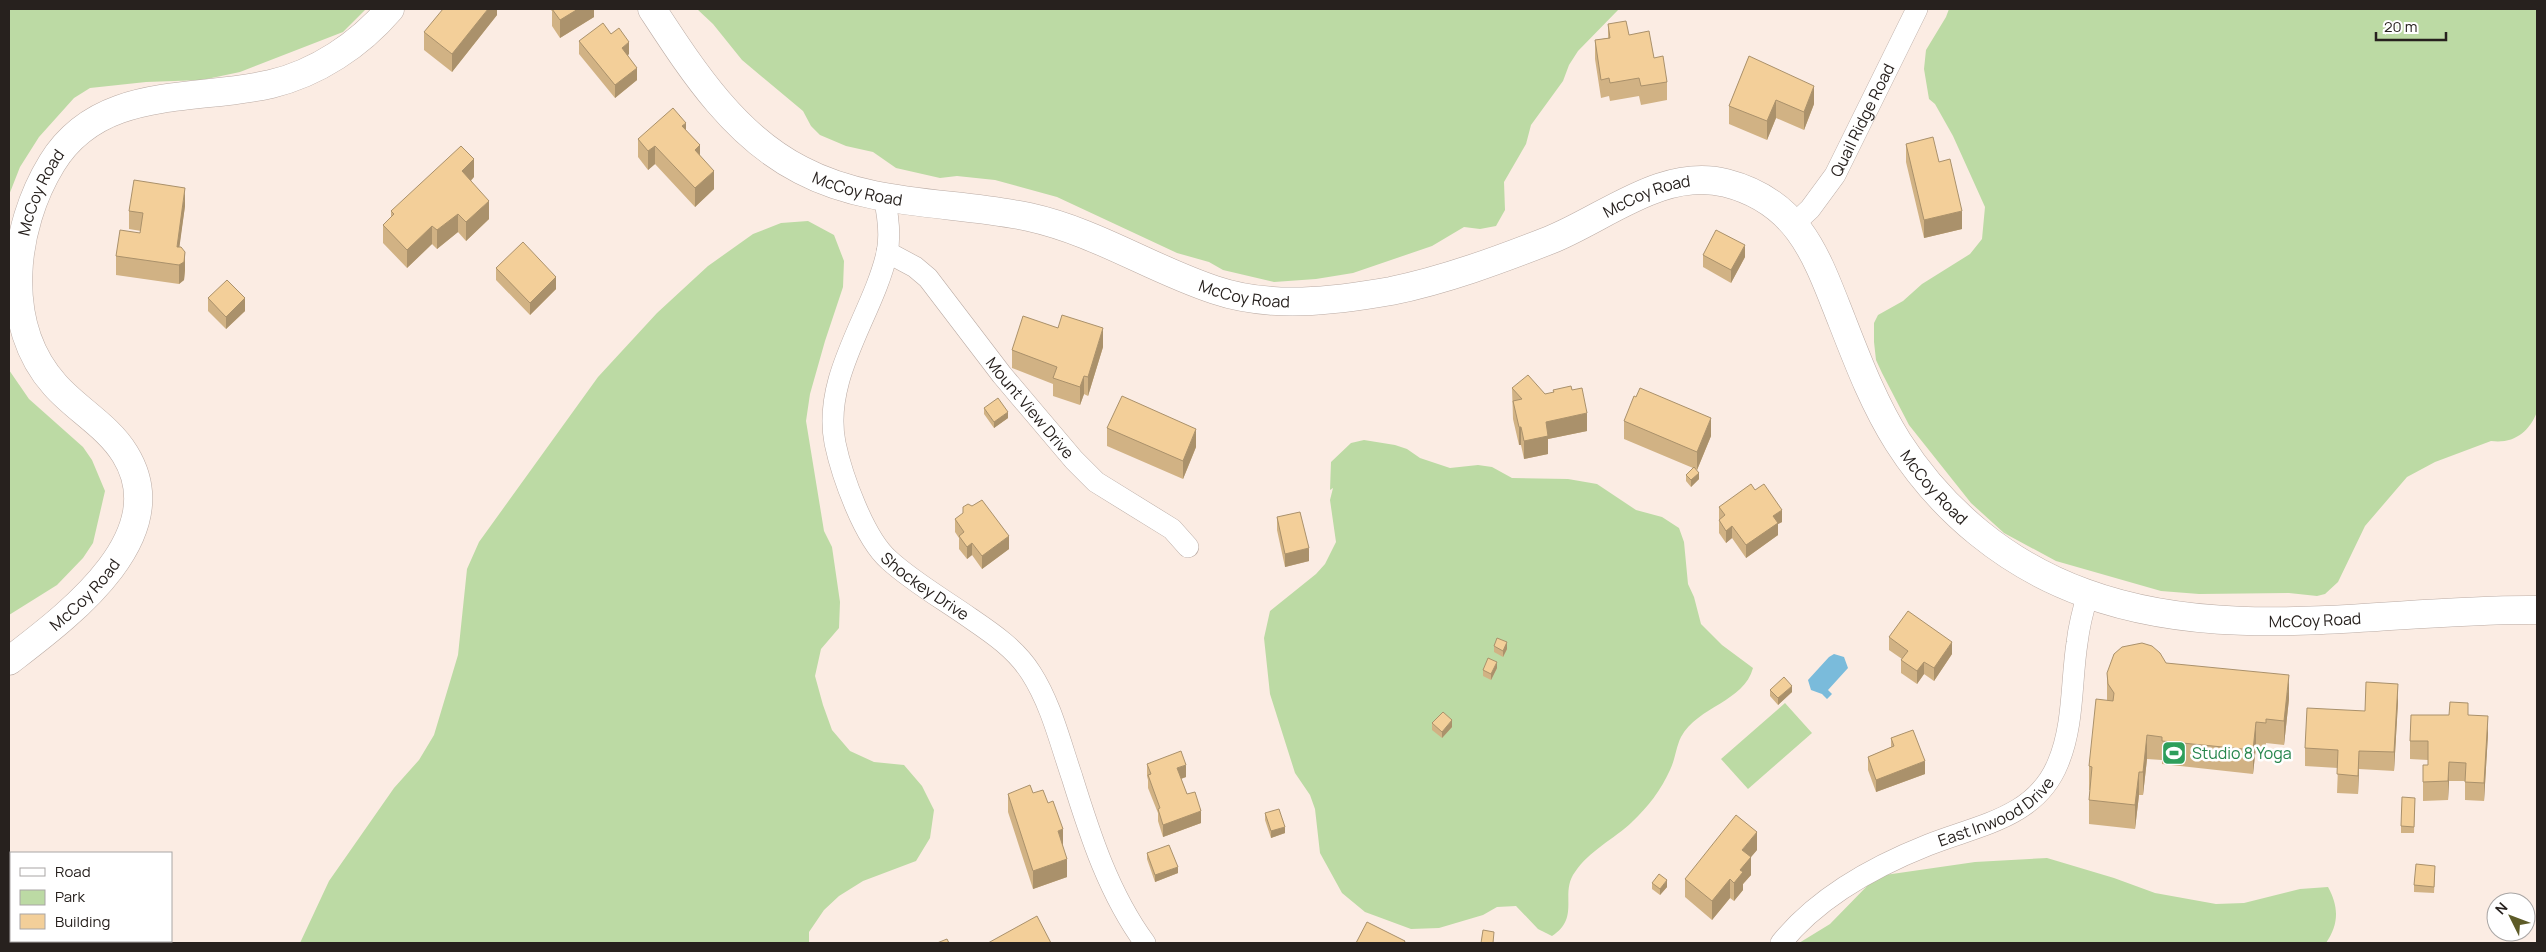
<svg xmlns="http://www.w3.org/2000/svg" width="2546" height="952" viewBox="0 0 2546 952" font-family="Manrope,sans-serif">
<rect width="100%" height="100%" fill="#fbece3"/>
<path fill="#bcdaa4" d="M 9,9 L 366,9 L 343,32 L 240,72 L 202,80 L 146,82 L 90,88 L 74,98 L 39,137 L 20,167 L 9,195 Z
M 697,9 L 1619,9 L 1578,51 L 1569,65 L 1563,81 L 1531,125 L 1526,144 L 1504,182 L 1505,210 L 1496,226 L 1480,229 L 1464,227 L 1432,246 L 1353,273 L 1316,279 L 1274,282 L 1223,270 L 1209,262 L 1177,253 L 1057,197 L 995,180 L 957,176 L 940,178 L 896,168 L 873,152 L 846,146 L 820,135 L 811,126 L 803,111 L 742,60 L 713,24 Z
M 1949,9 L 2537,9 L 2537,412 C 2529,432 2514,444 2491,441 L 2435,462 L 2407,477 L 2365,526 L 2338,582 L 2325,594 L 2317,596 L 2289,593 L 2199,594 L 2161,591 L 2056,561 L 2004,533 L 1971,503 L 1909,425 L 1882,373 L 1876,360 L 1874,342 L 1874,323 L 1878,315 L 1903,301 L 1922,284 L 1970,254 L 1982,239 L 1985,207 L 1953,136 L 1935,104 L 1929,99 L 1924,69 L 1926,50 L 1946,17 Z
M 808,221 L 834,235 L 844,261 L 843,287 L 825,341 L 810,394 L 806,421 L 824,531 L 832,547 L 840,602 L 839,628 L 821,649 L 815,676 L 823,705 L 832,730 L 850,751 L 874,762 L 904,765 L 922,786 L 934,810 L 930,838 L 916,861 L 863,881 L 839,896 L 824,910 L 809,932 L 809,943 L 300,943 L 329,881 L 394,788 L 419,760 L 434,735 L 458,655 L 467,569 L 479,542 L 598,377 L 657,313 L 708,266 L 753,234 L 781,223 Z
M 9,370 L 29,399 L 83,447 L 92,460 L 105,491 L 93,543 L 83,558 L 57,585 L 9,615 Z
M 1364,440 L 1395,445 L 1407,449 L 1420,458 L 1450,468 L 1478,465 L 1492,467 L 1512,478 L 1568,479 L 1597,484 L 1636,510 L 1662,517 L 1679,528 L 1684,542 L 1688,584 L 1694,597 L 1701,624 L 1722,645 L 1753,668 C 1744,702 1698,706 1681,737 C 1676,747 1675,760 1670,770 C 1661,790 1648,807 1632,822 C 1614,839 1589,851 1575,872 C 1559,894 1581,917 1552,936 L 1538,929 L 1516,906 L 1497,907 L 1483,915 L 1439,928 L 1411,929 L 1365,912 L 1342,893 L 1320,853 L 1315,809 L 1310,795 L 1295,773 L 1270,694 L 1264,638 L 1270,611 L 1316,574 L 1325,564 L 1336,542 L 1330,500 L 1333,488 L 1330,490 L 1331,462 L 1351,443 Z
M 1785,703 L 1812,733 L 1748,789 L 1721,759 Z
M 2047,858 L 2114,878 L 2155,893 L 2216,904 L 2244,903 L 2300,889 L 2328,887 C 2339,907 2339,924 2326,943 L 1799,943 L 1830,924 L 1871,882 L 1885,875 L 1975,862 Z"/>
<path fill="#7abbdb" d="M 1834,654 L 1844,657 L 1848,668 L 1828,690 L 1832,694 L 1827,699 L 1822,694 L 1811,690 L 1808,680 L 1829,657 Z"/>
<g fill="none" stroke-linecap="round" stroke-linejoin="round">
<defs>
<g id="minor">
<path id="s1" d="M 884,197 C 888,215 891,234 887,253 C 873,315 822,376 835,443 C 842,476 864,538 889,560 C 913,582 943,599 970,618 C 992,633 1016,649 1031,673 C 1051,704 1060,742 1072,777 C 1090,835 1109,894 1145,943"/>
<path id="s2" d="M 1795,223 L 1810,209 L 1835,175 L 1917,9"/>
<path id="s3" d="M 887,252 L 915,267 L 928,278 L 1002,375 L 1074,460 L 1096,482 L 1172,529 L 1188,547"/>
<path id="s4" d="M 1781,943 C 1818,897 1875,866 1928,845 C 1978,825 2036,818 2058,763 C 2074,725 2071,682 2077,643 C 2079,626 2083,610 2088,594"/>
</g>
<g id="tertiary">
<path id="s5" d="M 652,9 C 692,70 734,136 801,170 C 871,207 954,201 1029,217 C 1097,232 1151,269 1215,290 C 1271,309 1334,301 1391,291 C 1445,280 1499,260 1550,240 C 1605,218 1663,167 1726,183 C 1800,202 1817,258 1842,321 C 1858,362 1874,404 1898,442 C 1942,511 2007,565 2085,593 C 2230,646 2387,608 2537,610"/>
<path id="s6" d="M 9,661 C 66,617 176,537 125,454 C 108,426 76,409 55,385 C 1,325 12,228 52,163 C 100,85 193,102 271,84 C 317,73 359,45 390,9"/>
</g>
</defs>
<use href="#minor" stroke="#baaba4" stroke-width="22"/>
<use href="#tertiary" stroke="#baaba4" stroke-width="29"/>
<use href="#minor" stroke="#fff" stroke-width="21"/>
<use href="#tertiary" stroke="#fff" stroke-width="28"/>
</g>
<path fill="#d1b284" d="M 497,9 L 497,15 L 452,72 L 424,50 L 424,32 Z
M 550,9 L 594,9 L 594,17 L 560,38 L 552,26 L 552,11 Z
M 1608,24 L 1629,35 L 1654,58 L 1667,82 L 1667,100 L 1641,105 L 1639,96 L 1610,101 L 1609,96 L 1601,98 L 1595,59 L 1595,40 L 1608,38 Z
M 611,34 L 629,54 L 628,55 L 637,80 L 615,98 L 579,54 L 579,41 Z
M 1749,56 L 1814,104 L 1804,130 L 1776,118 L 1767,140 L 1729,124 L 1729,106 Z
M 686,130 L 700,156 L 714,189 L 695,207 L 655,164 L 648,170 L 638,157 L 638,139 Z
M 1906,144 L 1939,162 L 1962,229 L 1924,238 L 1906,162 Z
M 474,177 L 471,181 L 489,219 L 466,241 L 458,232 L 437,249 L 432,244 L 407,268 L 383,243 L 383,225 L 391,218 L 391,211 Z
M 185,206 L 179,247 L 185,270 L 184,280 L 179,284 L 116,275 L 116,256 L 140,233 L 141,231 L 129,229 L 129,211 Z
M 1703,255 L 1745,257 L 1731,283 L 1703,267 Z
M 496,268 L 556,289 L 530,315 L 496,280 Z
M 208,298 L 245,311 L 226,329 L 208,311 Z
M 1103,347 L 1088,396 L 1084,394 L 1080,405 L 1053,396 L 1053,384 L 1012,368 L 1012,350 Z
M 1512,388 L 1545,394 L 1553,393 L 1553,390 L 1572,390 L 1587,431 L 1548,439 L 1548,454 L 1524,459 L 1521,445 L 1519,445 L 1513,419 Z
M 984,408 L 1008,418 L 994,428 L 984,414 Z
M 1624,421 L 1711,436 L 1697,470 L 1696,469 L 1699,479 L 1691,487 L 1686,481 L 1686,475 L 1693,468 L 1624,439 Z
M 1107,428 L 1196,447 L 1183,479 L 1107,446 Z
M 1755,490 L 1782,522 L 1778,524 L 1778,535 L 1746,558 L 1732,538 L 1726,543 L 1719,533 L 1719,507 Z
M 1277,517 L 1309,561 L 1285,567 L 1277,530 Z
M 955,519 L 1009,549 L 982,569 L 972,555 L 967,559 L 959,549 L 959,538 L 955,532 Z
M 1889,637 L 1952,654 L 1934,681 L 1924,674 L 1917,684 L 1901,673 L 1901,660 L 1902,659 L 1889,650 Z
M 1494,646 L 1507,649 L 1503,657 L 1494,652 Z
M 2166,663 L 2289,699 L 2284,745 L 2266,743 L 2266,747 L 2256,746 L 2253,774 L 2162,764 L 2162,760 L 2147,759 L 2143,795 L 2139,795 L 2135,829 L 2089,824 L 2089,800 L 2090,790 L 2089,790 L 2089,766 L 2107,700 L 2107,673 Z
M 1497,668 L 1491,680 L 1483,676 L 1483,670 Z
M 1770,690 L 1792,692 L 1778,705 L 1770,696 Z
M 2398,702 L 2394,771 L 2359,769 L 2358,794 L 2337,793 L 2338,768 L 2305,766 L 2305,748 L 2365,711 Z
M 2468,715 L 2488,734 L 2484,801 L 2465,800 L 2465,781 L 2449,781 L 2448,800 L 2423,801 L 2423,782 L 2428,765 L 2428,760 L 2410,759 L 2410,741 Z
M 1432,723 L 1452,727 L 1442,738 L 1432,730 Z
M 1891,738 L 1925,774 L 1876,792 L 1868,770 L 1868,757 L 1891,747 Z
M 1147,764 L 1186,777 L 1181,779 L 1187,794 L 1201,823 L 1163,837 L 1158,821 L 1158,813 L 1148,788 L 1148,780 L 1147,776 Z
M 1033,793 L 1048,803 L 1063,847 L 1067,877 L 1033,889 L 1008,812 L 1008,794 Z
M 2415,798 L 2414,833 L 2401,833 L 2401,826 Z
M 1265,813 L 1285,833 L 1271,838 L 1265,820 Z
M 1757,850 L 1751,857 L 1751,875 L 1743,884 L 1743,890 L 1734,901 L 1730,898 L 1712,920 L 1685,897 L 1685,879 Z
M 1147,853 L 1178,873 L 1155,882 L 1147,859 Z
M 2435,872 L 2434,893 L 2414,892 L 2414,885 Z
M 1652,883 L 1667,887 L 1660,895 L 1652,889 Z"/>
<path fill="#aa916b" d="M 488,9 L 497,9 L 497,15 L 452,72 L 452,54 Z
M 578,9 L 594,9 L 594,17 L 560,38 L 560,20 Z
M 629,42 L 629,54 L 622,60 L 622,48 Z
M 637,68 L 637,80 L 615,98 L 615,85 Z
M 1814,86 L 1814,104 L 1804,130 L 1804,112 Z
M 1776,100 L 1776,118 L 1767,140 L 1767,121 Z
M 686,123 L 686,141 L 682,126 Z
M 700,145 L 700,164 L 695,150 Z
M 655,146 L 655,164 L 648,170 L 648,151 Z
M 474,159 L 474,177 L 462,189 L 462,171 Z
M 714,171 L 714,189 L 695,207 L 695,188 Z
M 185,188 L 185,206 L 177,265 L 177,247 Z
M 489,201 L 489,219 L 466,241 L 466,222 Z
M 1962,211 L 1962,229 L 1924,238 L 1924,220 Z
M 458,214 L 458,232 L 437,249 L 437,230 Z
M 432,226 L 432,244 L 407,268 L 407,250 Z
M 1745,245 L 1745,257 L 1731,283 L 1731,270 Z
M 185,252 L 185,270 L 184,280 L 179,284 L 179,265 Z
M 556,277 L 556,289 L 530,315 L 530,303 Z
M 245,298 L 245,311 L 226,329 L 226,317 Z
M 1103,328 L 1103,347 L 1088,396 L 1088,377 Z
M 1084,376 L 1084,394 L 1080,405 L 1080,387 Z
M 1008,412 L 1008,418 L 994,428 L 994,422 Z
M 1587,413 L 1587,431 L 1548,439 L 1548,454 L 1524,459 L 1524,441 L 1546,422 Z
M 1711,418 L 1711,436 L 1697,470 L 1697,452 Z
M 1519,427 L 1521,427 L 1521,445 L 1519,445 Z
M 1196,429 L 1196,447 L 1183,479 L 1183,461 Z
M 1699,473 L 1699,479 L 1691,487 L 1691,480 Z
M 1782,510 L 1782,522 L 1778,524 L 1778,535 L 1746,558 L 1746,545 L 1773,516 Z
M 1732,526 L 1732,538 L 1726,543 L 1726,531 Z
M 1009,536 L 1009,549 L 982,569 L 982,556 Z
M 972,543 L 972,555 L 967,559 L 967,547 Z
M 1309,548 L 1309,561 L 1285,567 L 1285,554 Z
M 1507,642 L 1507,649 L 1503,657 L 1503,651 Z
M 1952,642 L 1952,654 L 1934,681 L 1934,668 Z
M 1497,662 L 1497,668 L 1491,680 L 1491,674 Z
M 1924,662 L 1924,674 L 1917,684 L 1917,671 Z
M 2289,675 L 2289,699 L 2284,745 L 2284,721 Z
M 2398,684 L 2398,702 L 2394,771 L 2394,752 Z
M 1792,686 L 1792,692 L 1778,705 L 1778,698 Z
M 2488,716 L 2488,734 L 2484,801 L 2484,783 Z
M 1452,720 L 1452,727 L 1442,738 L 1442,732 Z
M 2256,722 L 2256,746 L 2253,774 L 2253,750 Z
M 2147,735 L 2147,759 L 2143,795 L 2143,772 Z
M 2359,751 L 2359,769 L 2358,794 L 2358,776 Z
M 1925,761 L 1925,774 L 1876,792 L 1876,780 Z
M 2449,762 L 2449,781 L 2448,800 L 2448,781 Z
M 1186,765 L 1186,777 L 1177,780 L 1177,768 Z
M 2139,772 L 2139,795 L 2135,829 L 2135,805 Z
M 1201,811 L 1201,823 L 1163,837 L 1163,825 Z
M 1285,827 L 1285,833 L 1271,838 L 1271,831 Z
M 1063,829 L 1063,847 L 1058,831 Z
M 1757,832 L 1757,850 L 1751,857 L 1751,875 L 1743,884 L 1743,890 L 1734,901 L 1734,883 L 1742,850 Z
M 1067,859 L 1067,877 L 1033,889 L 1033,871 Z
M 1178,867 L 1178,873 L 1155,882 L 1155,875 Z
M 1730,879 L 1730,898 L 1712,920 L 1712,901 Z
M 1667,880 L 1667,887 L 1660,895 L 1660,889 Z"/>
<path fill="#f3cf99" stroke="#aa916b" d="M 443,9 L 488,9 L 452,54 L 424,32 Z
M 552,9 L 578,9 L 560,20 Z
M 1626,21 L 1629,35 L 1649,31 L 1654,58 L 1663,56 L 1667,82 L 1641,86 L 1639,78 L 1610,83 L 1609,78 L 1601,80 L 1595,40 L 1610,38 L 1608,24 Z
M 603,23 L 611,34 L 619,28 L 629,42 L 622,48 L 637,68 L 615,85 L 579,41 Z
M 1749,56 L 1814,86 L 1804,112 L 1776,100 L 1767,121 L 1729,106 Z
M 673,108 L 686,123 L 682,126 L 700,145 L 695,150 L 714,171 L 695,188 L 655,146 L 648,151 L 638,139 Z
M 1933,137 L 1939,162 L 1950,159 L 1962,211 L 1924,220 L 1906,144 Z
M 461,146 L 474,159 L 462,171 L 489,201 L 466,222 L 458,214 L 437,230 L 432,226 L 407,250 L 383,225 L 394,214 L 391,211 Z
M 134,180 L 185,188 L 177,247 L 181,247 L 185,252 L 184,262 L 179,265 L 116,256 L 120,230 L 140,233 L 143,213 L 129,211 Z
M 1716,230 L 1745,245 L 1731,270 L 1703,255 Z
M 523,242 L 556,277 L 530,303 L 496,268 Z
M 227,280 L 245,298 L 226,317 L 208,298 Z
M 1062,315 L 1103,328 L 1088,377 L 1084,376 L 1080,387 L 1053,378 L 1057,367 L 1012,350 L 1023,316 L 1058,328 Z
M 1528,375 L 1545,394 L 1554,392 L 1553,390 L 1571,386 L 1572,390 L 1582,388 L 1587,413 L 1546,422 L 1548,436 L 1524,441 L 1521,427 L 1519,427 L 1513,401 L 1522,399 L 1512,388 Z
M 1640,388 L 1711,418 L 1697,452 L 1624,421 L 1634,396 L 1636,397 Z
M 1122,396 L 1196,429 L 1183,461 L 1107,428 Z
M 998,398 L 1008,412 L 994,422 L 984,408 Z
M 1694,467 L 1699,473 L 1691,480 L 1686,475 Z
M 1751,484 L 1755,490 L 1764,484 L 1782,510 L 1773,516 L 1778,523 L 1746,545 L 1732,526 L 1726,531 L 1719,520 L 1725,515 L 1719,507 Z
M 982,500 L 1009,536 L 982,556 L 972,543 L 967,547 L 959,536 L 964,532 L 955,519 L 963,513 L 963,507 L 968,504 L 972,506 Z
M 1300,512 L 1309,548 L 1285,554 L 1277,517 Z
M 1908,611 L 1952,642 L 1934,668 L 1924,662 L 1917,671 L 1901,660 L 1908,651 L 1889,637 Z
M 1497,638 L 1507,642 L 1503,651 L 1494,646 Z
M 2142,643 L 2152,646 L 2160,653 L 2166,663 L 2289,675 L 2284,721 L 2266,719 L 2266,723 L 2256,722 L 2253,750 L 2162,741 L 2162,737 L 2147,735 L 2143,772 L 2139,772 L 2135,805 L 2089,800 L 2092,767 L 2089,766 L 2096,699 L 2113,701 L 2114,693 L 2108,684 L 2107,673 L 2114,654 L 2122,647 Z
M 1488,658 L 1497,662 L 1491,674 L 1483,670 Z
M 1784,677 L 1792,686 L 1778,698 L 1770,690 Z
M 2366,682 L 2398,684 L 2394,752 L 2359,751 L 2358,776 L 2337,774 L 2338,750 L 2305,748 L 2307,708 L 2365,711 Z
M 2450,702 L 2468,703 L 2468,715 L 2488,716 L 2484,783 L 2465,782 L 2466,763 L 2449,762 L 2448,781 L 2423,782 L 2423,765 L 2428,765 L 2428,741 L 2410,741 L 2411,715 L 2449,715 Z
M 1443,712 L 1452,720 L 1442,732 L 1432,723 Z
M 1913,730 L 1925,761 L 1876,780 L 1868,757 L 1894,746 L 1891,738 Z
M 1181,751 L 1186,765 L 1177,768 L 1187,794 L 1195,792 L 1201,811 L 1163,825 L 1158,809 L 1160,808 L 1148,775 L 1151,774 L 1147,764 Z
M 1030,785 L 1033,793 L 1043,790 L 1048,803 L 1053,801 L 1063,829 L 1058,831 L 1067,859 L 1033,871 L 1008,794 Z
M 2402,797 L 2415,798 L 2414,827 L 2401,826 Z
M 1279,809 L 1285,827 L 1271,831 L 1265,813 Z
M 1736,815 L 1757,832 L 1742,850 L 1751,857 L 1740,870 L 1743,872 L 1734,883 L 1730,879 L 1712,901 L 1685,879 Z
M 1169,845 L 1178,867 L 1155,875 L 1147,853 Z
M 2416,864 L 2435,866 L 2434,887 L 2414,885 Z
M 1659,874 L 1667,880 L 1660,889 L 1652,883 Z
M 1037,916 L 1051,943 L 988,943 Z
M 1367,922 L 1405,941 L 1404,943 L 1356,943 Z
M 1483,930 L 1494,932 L 1493,943 L 1481,943 Z
M 947,939 L 949,943 L 937,943 Z"/>
<defs>
<symbol id="stadium-square" viewBox="-11 -11 22 22"><rect x="-9" y="-9" width="18" height="18" rx="4" fill="#2e9e5b" stroke="#fff"/><path d="M0-5a6.5 5 0 1 0 0 10a6.5 5 0 1 0 0-10ZM-3.5-1.8h7v3.6h-7Z" fill="#fff"/></symbol>
</defs>
<g fill-rule="evenodd">
<use href="#stadium-square" x="2160" y="739" width="28" height="28"/>
</g>
<g text-anchor="middle" dominant-baseline="central" stroke-width="5" stroke-linejoin="round" paint-order="stroke">
<g font-size="16" fill="#27211e" stroke="#fff">
<text stroke="none"><textPath href="#s2" startOffset="124">Quail Ridge Road</textPath></text>
<text stroke="none"><textPath href="#s5" startOffset="282">McCoy Road</textPath></text>
<text stroke="none"><textPath href="#s6" startOffset="565">McCoy Road</textPath></text>
<text stroke="none"><textPath href="#s5" startOffset="1108">McCoy Road</textPath></text>
<text stroke="none"><textPath href="#s5" startOffset="686">McCoy Road</textPath></text>
<text stroke="none"><textPath href="#s3" startOffset="214">Mount View Drive</textPath></text>
<text stroke="none"><textPath href="#s5" startOffset="1571">McCoy Road</textPath></text>
<text stroke="none"><textPath href="#s1" startOffset="431">Shockey Drive</textPath></text>
<text stroke="none"><textPath href="#s6" startOffset="101">McCoy Road</textPath></text>
<text stroke="none"><textPath href="#s5" startOffset="1991">McCoy Road</textPath></text>
<text stroke="none"><textPath href="#s4" startOffset="255">East Inwood Drive</textPath></text>
</g>
<g font-size="16" fill="#27864d" stroke="#fff" text-anchor="start">
<text x="2192" y="753">Studio 8 Yoga</text>
</g>
</g>
<rect width="2546" height="952" fill="none" stroke="#27211e" stroke-width="20"/>
<rect x="10" y="852" width="162" height="90" fill="#ffffff" stroke="#a9a6a5"/>
<rect x="20" y="868" width="25" height="8" fill="#ffffff" stroke="#a9a6a5"/>
<text x="55" y="877" font-size="15" fill="#27211e">Road</text>
<rect x="20" y="890" width="25" height="15" fill="#bcdaa4" stroke="#a9a6a5"/>
<text x="55" y="902" font-size="15" fill="#27211e">Park</text>
<rect x="20" y="914" width="25" height="15" fill="#f3cf99" stroke="#a9a6a5"/>
<text x="55" y="927" font-size="15" fill="#27211e">Building</text>
<g transform="translate(2511 917) rotate(312)"><circle r="24" fill="#ffffff" stroke="#a9a6a5"/>
<path d="M0-4L9 19L0 12L-9 19Z" fill="#5d5b28"/>
<text y="-8" font-size="14" font-weight="bold" text-anchor="middle" fill="#27211e">N</text>
</g>
<path d="M2376 32v8h70v-8" fill="none" stroke="#27211e" stroke-width="2.5"/>
<text x="2384" y="32" font-size="15" fill="#27211e" stroke="#ffffff" stroke-width="4" paint-order="stroke">20 m</text>
</svg>
